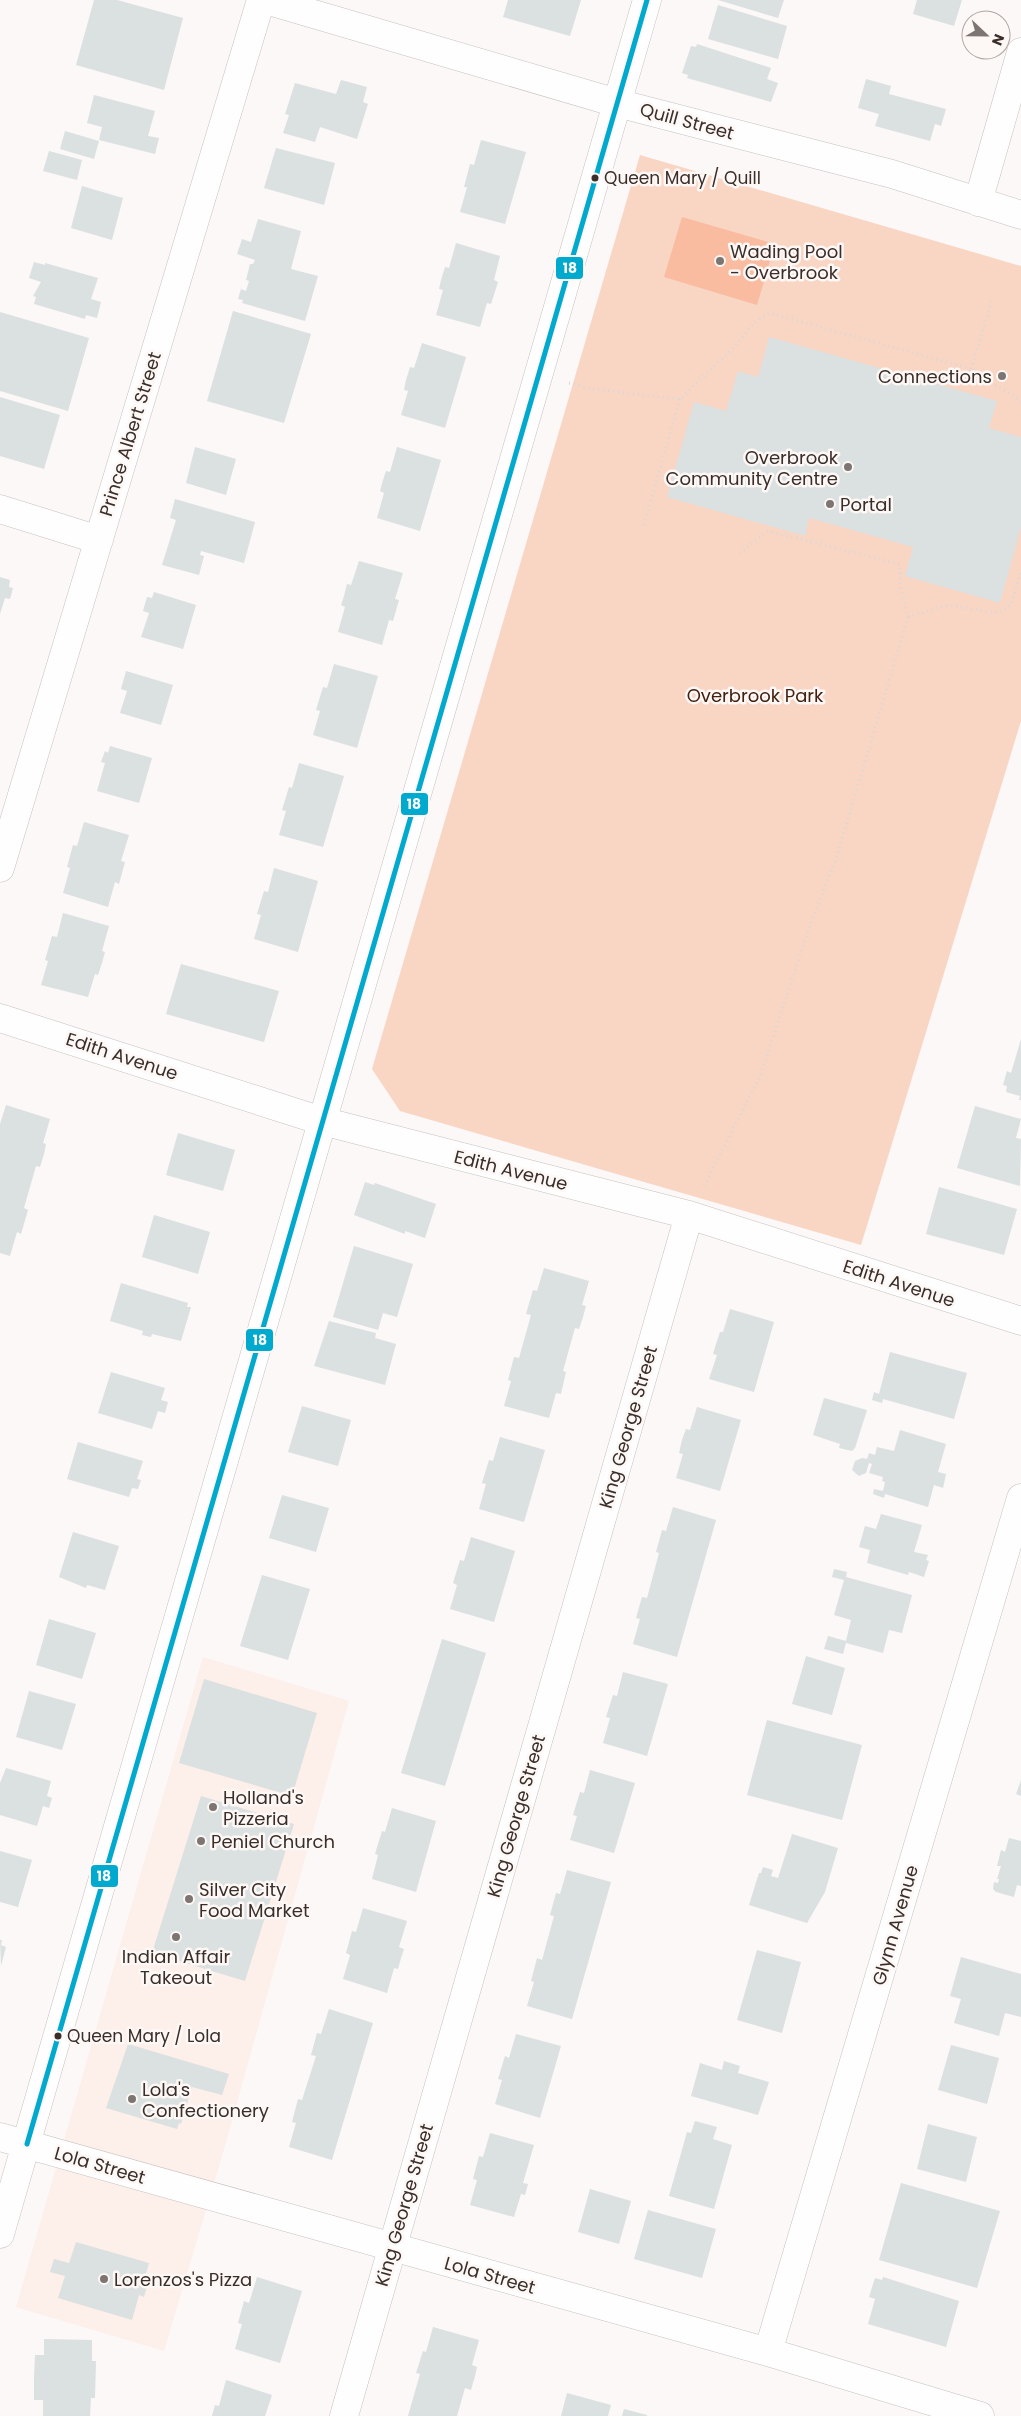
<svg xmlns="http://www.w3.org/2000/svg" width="1021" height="2416" viewBox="0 0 1021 2416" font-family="Poppins,sans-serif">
<rect width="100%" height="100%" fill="#fbf8f7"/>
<path fill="#fdefe9" d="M 203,1657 L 349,1701 L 223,2153 L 164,2351 L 16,2307 Z"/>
<path fill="#f9d5c4" d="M 640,155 L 1021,266 L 1021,721 L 861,1245 L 400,1111 L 372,1069 Z"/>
<path fill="#f9bca0" d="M 682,217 L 775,244 L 757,305 L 664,277 Z"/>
<path fill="#dbe0e1" d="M 94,0 L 117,0 L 183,18 L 164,90 L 76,65 Z
M 508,0 L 581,0 L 570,36 L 503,17 Z
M 718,0 L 784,0 L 778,18 Z
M 917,0 L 962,0 L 954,26 L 913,14 Z
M 718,5 L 787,26 L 778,59 L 708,39 Z
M 697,44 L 771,68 L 767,79 L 778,83 L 771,102 L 687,78 L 688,75 L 682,73 L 691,46 L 696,47 Z
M 866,79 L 891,86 L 889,94 L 946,109 L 941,126 L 935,124 L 930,141 L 875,126 L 879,114 L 858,108 Z
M 341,80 L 367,87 L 363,102 L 368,104 L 357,139 L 320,127 L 315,142 L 283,133 L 289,115 L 285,114 L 295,83 L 336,94 Z
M 94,95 L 155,111 L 148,136 L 159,138 L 155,154 L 99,140 L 102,127 L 87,123 Z
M 65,131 L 99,141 L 94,159 L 60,149 Z
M 481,140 L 526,152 L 505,224 L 460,212 L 467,187 L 464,187 L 470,164 L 474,165 Z
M 276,148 L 335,163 L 324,205 L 264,188 Z
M 49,151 L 82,160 L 77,180 L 43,171 Z
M 82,186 L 123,198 L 112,240 L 71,228 Z
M 258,219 L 301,231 L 291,269 L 318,276 L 305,321 L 242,303 L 243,300 L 238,299 L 241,289 L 246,291 L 249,281 L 246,280 L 250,264 L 253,264 L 255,260 L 237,254 L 242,239 L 251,242 Z
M 456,243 L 500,256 L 494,280 L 498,282 L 491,304 L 487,303 L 480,327 L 436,315 L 443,290 L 439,289 L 441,280 L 445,267 L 449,268 Z
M 34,262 L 45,265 L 45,263 L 98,278 L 91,299 L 101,302 L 97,318 L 86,315 L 85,319 L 34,304 L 36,297 L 33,296 L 41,282 L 29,278 Z
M 233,311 L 311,334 L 284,423 L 207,401 Z
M 0,312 L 89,338 L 68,411 L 0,391 Z
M 769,337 L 997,401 L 989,428 L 1021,437 L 1021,527 L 1000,603 L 905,576 L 913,547 L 809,518 L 805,536 L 667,497 L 694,402 L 726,411 L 738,371 L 758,377 Z
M 422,343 L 466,357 L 445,428 L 401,415 L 408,391 L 404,390 L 406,380 L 410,367 L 414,368 Z
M 0,397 L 60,415 L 44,469 L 0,456 Z
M 195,447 L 236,459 L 226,495 L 186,483 Z
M 397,447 L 441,460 L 420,531 L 377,518 L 384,493 L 380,491 L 383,480 L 386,471 L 390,472 Z
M 175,499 L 255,522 L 244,563 L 201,551 L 200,555 L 204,556 L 199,575 L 162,565 L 176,520 L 170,518 Z
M 359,561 L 403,573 L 395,599 L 399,600 L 393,621 L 389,620 L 382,645 L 338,632 L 345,607 L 341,605 L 344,596 L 347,584 L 351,585 Z
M 0,577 L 10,580 L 9,587 L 13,588 L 10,599 L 5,598 L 0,614 Z
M 154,592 L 196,605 L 183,649 L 141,637 L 149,613 L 143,611 L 147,597 L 152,598 Z
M 334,664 L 378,676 L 357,748 L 313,735 L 320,711 L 316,710 L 319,700 L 323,687 L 327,688 Z
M 126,671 L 173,685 L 161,725 L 120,713 L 127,691 L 121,689 Z
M 110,746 L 152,758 L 139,803 L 97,791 L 105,763 L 101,762 L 105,751 L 108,753 Z
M 299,763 L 344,776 L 323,847 L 279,835 L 286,811 L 282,810 L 289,787 L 292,788 Z
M 84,822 L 129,835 L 121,861 L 125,862 L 119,884 L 115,882 L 108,907 L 63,893 L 70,868 L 67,867 L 73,845 L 77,846 Z
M 274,868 L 318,881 L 298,952 L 254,939 L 261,915 L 257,914 L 264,891 L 268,892 Z
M 63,913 L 109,926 L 102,951 L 105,952 L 102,963 L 98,975 L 95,974 L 88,997 L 41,985 L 48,961 L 45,960 L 52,936 L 57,937 Z
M 181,964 L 279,991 L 264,1042 L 166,1014 Z
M 1021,1039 L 1021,1100 L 1019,1100 L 1020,1096 L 1006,1092 L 1007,1086 L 1003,1085 L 1007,1071 L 1011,1073 Z
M 6,1105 L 50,1119 L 43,1143 L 46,1144 L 44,1154 L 40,1167 L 36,1166 L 24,1208 L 28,1210 L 21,1234 L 17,1232 L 10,1256 L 0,1253 L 0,1124 Z
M 975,1106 L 1021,1119 L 1016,1138 L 1021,1139 L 1020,1186 L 957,1168 Z
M 178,1133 L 235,1150 L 223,1191 L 166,1175 Z
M 365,1182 L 374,1185 L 375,1183 L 436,1204 L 425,1238 L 405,1231 L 405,1234 L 354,1215 Z
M 939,1187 L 1017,1209 L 1004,1255 L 926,1234 Z
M 154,1215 L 210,1232 L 198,1274 L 142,1257 Z
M 354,1246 L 413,1264 L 397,1317 L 383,1313 L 378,1330 L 333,1317 Z
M 544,1268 L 589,1281 L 582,1305 L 586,1306 L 583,1317 L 579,1329 L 575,1328 L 563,1371 L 566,1372 L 561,1394 L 556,1393 L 549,1418 L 504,1406 L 511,1381 L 508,1380 L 514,1357 L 519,1358 L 531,1315 L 526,1314 L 533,1290 L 537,1291 Z
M 121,1283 L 188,1303 L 187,1307 L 191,1307 L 181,1341 L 152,1334 L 151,1337 L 142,1335 L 143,1331 L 110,1321 Z
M 730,1309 L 774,1322 L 754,1392 L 709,1379 L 717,1355 L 713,1354 L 716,1344 L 720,1332 L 723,1332 Z
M 329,1321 L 376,1333 L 375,1338 L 396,1344 L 385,1385 L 314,1366 Z
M 890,1352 L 967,1373 L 954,1419 L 883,1399 L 882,1403 L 872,1400 L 874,1392 L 879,1394 Z
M 111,1372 L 165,1388 L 161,1400 L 168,1402 L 165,1413 L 158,1411 L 152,1429 L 98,1413 Z
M 824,1398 L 867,1410 L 855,1448 L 852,1451 L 839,1448 L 840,1444 L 813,1435 Z
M 302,1406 L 351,1420 L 338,1466 L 288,1452 Z
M 697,1407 L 741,1420 L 720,1491 L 676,1478 L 683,1454 L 679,1453 L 682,1440 L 686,1429 L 690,1430 Z
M 900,1430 L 946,1444 L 938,1472 L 946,1474 L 943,1488 L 934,1485 L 928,1507 L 885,1494 L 884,1498 L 873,1494 L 874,1489 L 883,1491 L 885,1482 L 882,1481 L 883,1477 L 869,1473 L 872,1464 L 869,1463 L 866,1473 L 859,1476 L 852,1470 L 855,1461 L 862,1458 L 867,1459 L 869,1453 L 875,1455 L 877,1447 L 894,1451 Z
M 500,1437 L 545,1450 L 524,1522 L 479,1509 L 486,1484 L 482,1483 L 489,1460 L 493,1461 Z
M 78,1442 L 143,1461 L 137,1479 L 141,1480 L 138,1489 L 132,1488 L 129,1497 L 67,1479 Z
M 282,1495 L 329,1508 L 316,1552 L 269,1538 Z
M 673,1507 L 716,1520 L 677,1657 L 633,1644 L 640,1619 L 636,1618 L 642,1597 L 647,1598 L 659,1553 L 656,1552 L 662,1530 L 666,1531 Z
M 881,1514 L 922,1525 L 914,1552 L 928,1555 L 926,1560 L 929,1561 L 924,1577 L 909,1572 L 908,1575 L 867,1563 L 870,1550 L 859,1547 L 865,1526 L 876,1529 Z
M 73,1532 L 119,1546 L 105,1590 L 87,1585 L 86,1588 L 59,1577 Z
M 471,1537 L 515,1551 L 494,1622 L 450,1609 L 457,1585 L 453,1583 L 460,1560 L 464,1561 Z
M 834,1569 L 847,1572 L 846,1577 L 912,1595 L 902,1633 L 889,1630 L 883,1653 L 846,1643 L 843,1654 L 824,1649 L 828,1636 L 846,1641 L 851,1620 L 834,1615 L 844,1580 L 832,1577 Z
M 262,1575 L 310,1589 L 288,1660 L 240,1646 Z
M 49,1619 L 96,1633 L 82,1679 L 36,1665 Z
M 442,1639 L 486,1653 L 445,1786 L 401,1773 Z
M 806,1656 L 845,1668 L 832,1715 L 792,1704 Z
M 623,1672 L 668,1684 L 647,1756 L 603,1743 L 610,1718 L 606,1717 L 613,1695 L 617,1696 Z
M 204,1679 L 317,1713 L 292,1796 L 179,1763 Z
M 29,1691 L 76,1704 L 62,1750 L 16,1737 Z
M 767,1720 L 862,1745 L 842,1820 L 747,1795 Z
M 6,1768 L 51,1781 L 47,1796 L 52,1798 L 49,1808 L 43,1806 L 37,1826 L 0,1815 L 0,1783 Z
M 590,1770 L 635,1783 L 614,1853 L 570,1840 L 577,1816 L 573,1815 L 580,1792 L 584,1793 Z
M 1021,1780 L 1021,1796 L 1016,1794 Z
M 201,1796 L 294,1824 L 245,1981 L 152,1953 Z
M 392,1808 L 436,1821 L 416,1892 L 372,1879 L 378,1855 L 375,1854 L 382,1831 L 385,1832 Z
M 792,1834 L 838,1848 L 825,1892 L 807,1923 L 749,1905 L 759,1873 L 761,1873 L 763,1867 L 773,1870 L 771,1876 L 778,1878 Z
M 1009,1838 L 1021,1841 L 1021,1886 L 1017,1885 L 1014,1897 L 996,1892 L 993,1889 L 994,1882 L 998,1883 L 999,1879 L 997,1879 L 1001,1866 L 997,1866 L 1001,1850 L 1005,1852 Z
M 0,1851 L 32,1860 L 18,1907 L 0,1902 Z
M 567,1870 L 611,1882 L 572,2019 L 527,2006 L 534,1982 L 531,1981 L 537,1958 L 542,1960 L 554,1916 L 550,1915 L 556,1893 L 560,1894 Z
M 363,1908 L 407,1921 L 399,1947 L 404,1949 L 401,1958 L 398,1969 L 394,1968 L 387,1993 L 343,1979 L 350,1955 L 346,1953 L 352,1931 L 356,1932 Z
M 0,1940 L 2,1940 L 1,1945 L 6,1947 L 1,1966 Z
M 757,1950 L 801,1962 L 782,2033 L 737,2020 Z
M 961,1957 L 1021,1974 L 1021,2017 L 1005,2013 L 999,2036 L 954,2023 L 961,1999 L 950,1996 Z
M 329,2009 L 373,2023 L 332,2160 L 289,2147 L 296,2123 L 292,2122 L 298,2099 L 302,2100 L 316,2056 L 311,2055 L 317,2033 L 321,2034 Z
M 516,2034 L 561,2046 L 540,2118 L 495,2104 L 502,2080 L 498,2079 L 505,2056 L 509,2058 Z
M 128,2044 L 229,2074 L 222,2095 L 192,2087 L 181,2124 L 179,2123 L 177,2129 L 106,2108 Z
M 951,2045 L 999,2058 L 987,2104 L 938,2090 Z
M 724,2061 L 740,2066 L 738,2073 L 769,2082 L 758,2115 L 691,2096 L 700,2063 L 722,2070 Z
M 695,2121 L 717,2127 L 713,2139 L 732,2145 L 714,2209 L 669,2196 L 687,2132 L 691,2133 Z
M 928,2124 L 977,2137 L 966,2182 L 917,2169 Z
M 490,2133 L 534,2145 L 523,2183 L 528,2184 L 525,2195 L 521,2194 L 514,2217 L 470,2205 L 477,2180 L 473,2179 L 479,2156 L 483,2157 Z
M 901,2183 L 1000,2211 L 977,2288 L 879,2260 Z
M 590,2189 L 631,2201 L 619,2244 L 578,2232 Z
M 648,2210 L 716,2229 L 702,2278 L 634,2259 Z
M 76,2242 L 149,2263 L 144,2281 L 148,2283 L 144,2297 L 139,2295 L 132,2320 L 58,2298 L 65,2276 L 50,2272 L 54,2259 L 69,2263 Z
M 257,2277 L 302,2291 L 280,2363 L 235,2349 L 242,2324 L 238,2323 L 244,2301 L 249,2303 Z
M 883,2277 L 959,2301 L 946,2347 L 868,2324 L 875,2299 L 869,2297 L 875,2278 L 882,2280 Z
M 433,2327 L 479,2340 L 472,2365 L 477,2367 L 475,2376 L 471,2390 L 465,2388 L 457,2416 L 408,2416 L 420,2374 L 416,2373 L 423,2351 L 426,2352 Z
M 44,2339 L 92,2340 L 92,2361 L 96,2361 L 95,2398 L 91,2398 L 90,2416 L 43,2416 L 43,2400 L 34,2400 L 34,2377 L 35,2355 L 44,2355 Z
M 226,2380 L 272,2395 L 265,2416 L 212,2416 L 215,2405 L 219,2406 Z
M 567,2393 L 611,2405 L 608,2416 L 561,2416 Z
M 624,2409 L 647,2415 L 647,2416 L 622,2416 Z"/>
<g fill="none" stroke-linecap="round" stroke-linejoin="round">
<defs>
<path id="minor" d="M 266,0 L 617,103 L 892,174 L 1021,215
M 978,202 L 1021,52
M 0,509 L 99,540
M 0,868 L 261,0
M 0,1018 L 322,1121 L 689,1215 L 1021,1321
M 0,2137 L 768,2352 L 980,2416
M 0,2234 L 647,0
M 768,2352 L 1021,1498
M 344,2416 L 689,1215"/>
</defs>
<use href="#minor" stroke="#c7c1be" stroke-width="29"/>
<path stroke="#dad7d6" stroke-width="3" stroke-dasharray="1 4" stroke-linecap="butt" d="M 971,369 L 992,300
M 569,383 L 592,389 L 680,399 L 733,348 L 754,323 L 770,313 L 971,369 L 1021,401
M 644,525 L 680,399
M 908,617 L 948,605 L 998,613 L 1011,605 L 1021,572
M 704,1186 L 761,1074 L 810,925 L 837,856 L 908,617 L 901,589 L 899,564 L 768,531 L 740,553"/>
<use href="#minor" stroke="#fefefe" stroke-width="28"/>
<defs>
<path id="bus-1" d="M 27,2144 L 647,0"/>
</defs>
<use href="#bus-1" stroke="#fdf7f5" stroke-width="9"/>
<use href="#bus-1" stroke="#00a9ce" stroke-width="5"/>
</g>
<g fill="#392e29" stroke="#fdf7f5" stroke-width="2">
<circle cx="595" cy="178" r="4.5"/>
<circle cx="58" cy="2036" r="4.5"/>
</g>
<g fill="#7d7571" stroke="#fdf7f5" stroke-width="2">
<circle cx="720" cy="261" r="5"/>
<circle cx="1002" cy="376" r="5"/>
<circle cx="848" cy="467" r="5"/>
<circle cx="830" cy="504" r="5"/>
<circle cx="213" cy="1807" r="5"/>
<circle cx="201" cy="1841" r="5"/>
<circle cx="189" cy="1899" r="5"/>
<circle cx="176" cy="1937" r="5"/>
<circle cx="132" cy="2099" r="5"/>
<circle cx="104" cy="2279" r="5"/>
</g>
<g text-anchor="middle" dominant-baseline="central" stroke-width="5" stroke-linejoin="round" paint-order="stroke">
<g font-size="17" fill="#392e29" stroke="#fdf7f5" text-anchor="start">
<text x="604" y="178">Queen Mary / Quill</text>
<text x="67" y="2036">Queen Mary / Lola</text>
</g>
<g font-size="18" fill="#392e29" stroke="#fdf7f5">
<text transform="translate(687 121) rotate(15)">Quill Street</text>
<text transform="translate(130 434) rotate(-73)">Prince Albert Street</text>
<text transform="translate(122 1056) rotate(18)">Edith Avenue</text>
<text transform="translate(511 1170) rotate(14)">Edith Avenue</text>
<text transform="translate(899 1283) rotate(18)">Edith Avenue</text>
<text transform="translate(628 1427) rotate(-74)">King George Street</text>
<text transform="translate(516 1816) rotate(-74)">King George Street</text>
<text transform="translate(895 1925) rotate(-74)">Glynn Avenue</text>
<text transform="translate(100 2165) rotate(16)">Lola Street</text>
<text transform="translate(404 2205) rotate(-74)">King George Street</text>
<text transform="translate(490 2275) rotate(16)">Lola Street</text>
</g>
<g font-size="18" fill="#392e29" stroke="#fdf7f5" text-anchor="start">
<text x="730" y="251">Wading Pool<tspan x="730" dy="21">- Overbrook</tspan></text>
<text x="992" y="376" text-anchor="end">Connections</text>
<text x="838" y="457" text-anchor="end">Overbrook<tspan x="838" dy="21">Community Centre</tspan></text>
<text x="840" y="504">Portal</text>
<text x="223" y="1797">Holland's<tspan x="223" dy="21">Pizzeria</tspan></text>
<text x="211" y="1841">Peniel Church</text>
<text x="199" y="1889">Silver City<tspan x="199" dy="21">Food Market</tspan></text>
<text x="176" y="1956" text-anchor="middle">Indian Affair<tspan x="176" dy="21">Takeout</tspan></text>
<text x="142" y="2089">Lola's<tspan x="142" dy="21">Confectionery</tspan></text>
<text x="114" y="2279">Lorenzos's Pizza</text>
</g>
<g font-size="18" fill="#422110" stroke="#fdf7f5">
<text x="755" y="695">Overbrook Park</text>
</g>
</g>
<g stroke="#fdf7f5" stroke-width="2">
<rect x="555" y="256" width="29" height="24" rx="5" fill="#00a9ce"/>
<rect x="400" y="792" width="29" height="24" rx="5" fill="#00a9ce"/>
<rect x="245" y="1328" width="29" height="24" rx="5" fill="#00a9ce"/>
<rect x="90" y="1864" width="29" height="24" rx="5" fill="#00a9ce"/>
</g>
<g font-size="14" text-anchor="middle" font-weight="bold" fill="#fff">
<text x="570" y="273">18</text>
<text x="414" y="809">18</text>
<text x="260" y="1345">18</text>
<text x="104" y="1881">18</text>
</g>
<g transform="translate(986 35) rotate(112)"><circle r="24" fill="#fdf7f5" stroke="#afa7a3"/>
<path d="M0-4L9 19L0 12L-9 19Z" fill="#7d7571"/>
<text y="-8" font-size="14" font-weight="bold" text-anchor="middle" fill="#392e29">N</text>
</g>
</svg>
